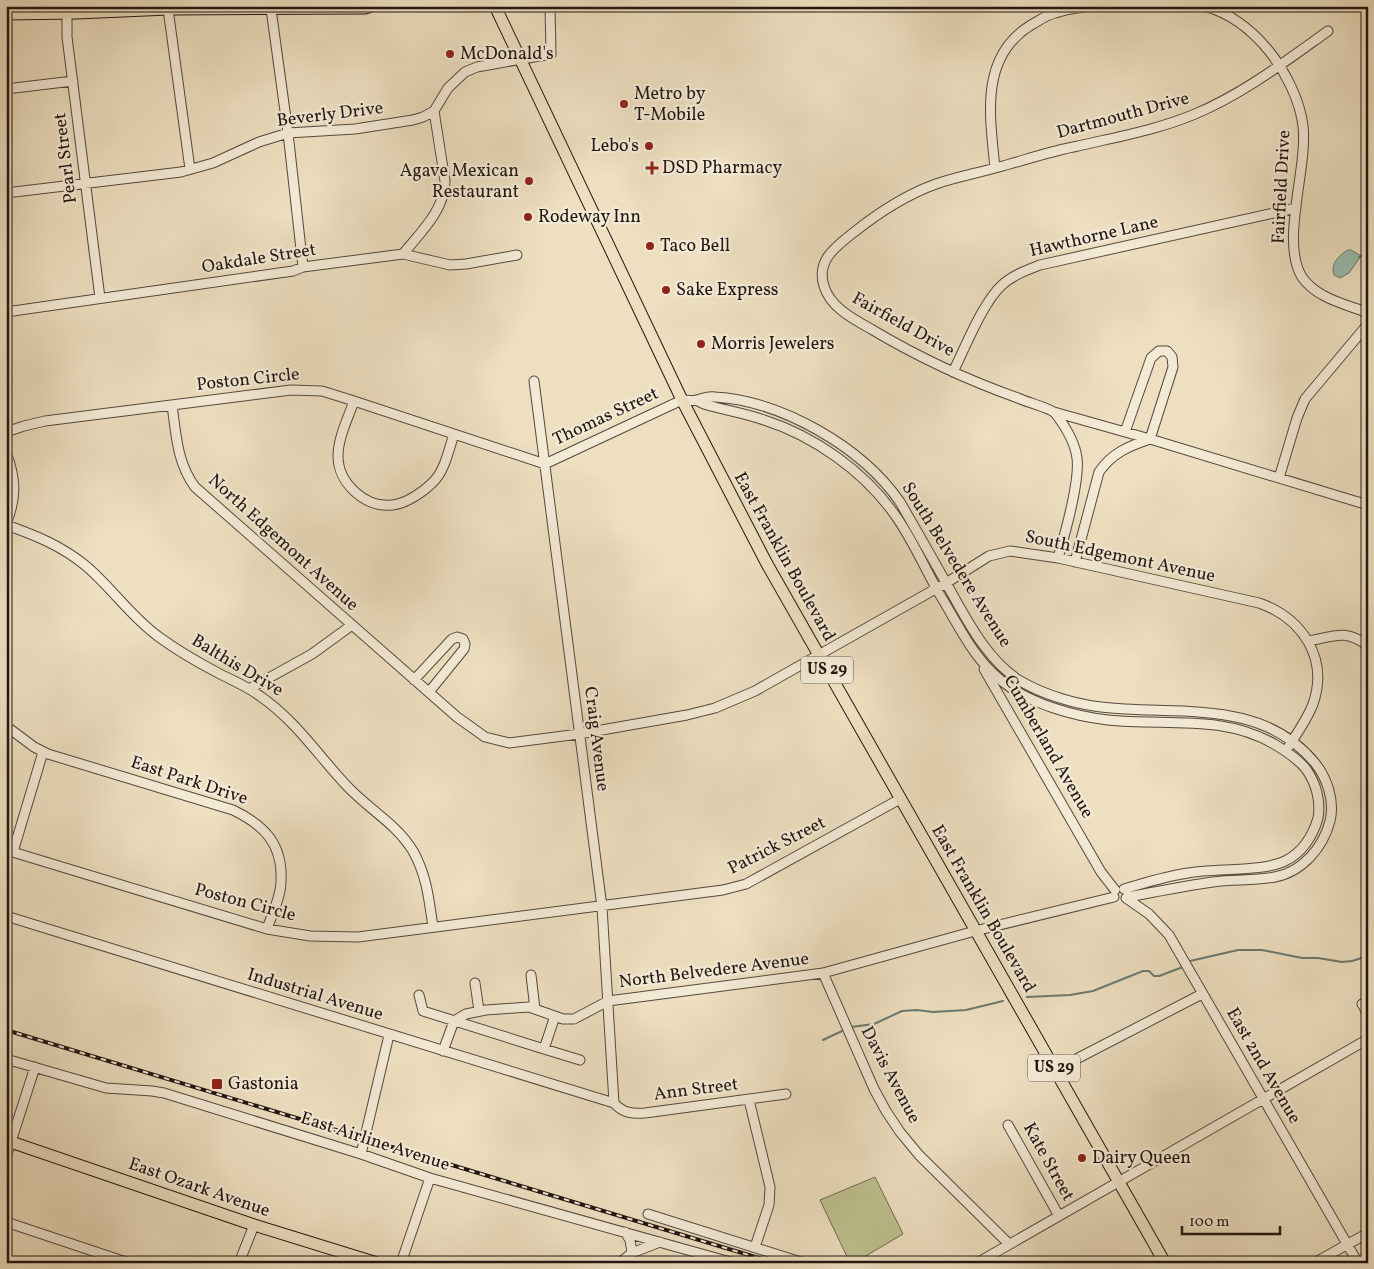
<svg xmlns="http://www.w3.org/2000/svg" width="1374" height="1269" viewBox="0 0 1374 1269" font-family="Vollkorn,serif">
<rect width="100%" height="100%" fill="#eddfc0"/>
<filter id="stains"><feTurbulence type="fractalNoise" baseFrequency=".004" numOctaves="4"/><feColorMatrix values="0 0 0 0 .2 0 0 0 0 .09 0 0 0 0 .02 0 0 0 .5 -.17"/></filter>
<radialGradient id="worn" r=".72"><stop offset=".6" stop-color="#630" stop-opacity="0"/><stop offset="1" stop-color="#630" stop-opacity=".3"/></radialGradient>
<path fill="#bec08e" stroke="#706b50" d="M 875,1177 L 903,1234 L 854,1263 L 850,1263 L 820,1200 Z"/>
<path fill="#9abdaf" stroke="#6a7a70" d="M 1348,250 L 1351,250 L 1361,256 L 1349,273 L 1340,278 L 1334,275 C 1330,264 1339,255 1348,250 Z"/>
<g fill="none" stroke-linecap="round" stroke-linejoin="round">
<path stroke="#6a7a70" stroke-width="2" d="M 1359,257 L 1368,253
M 1190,961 L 1238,950 L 1262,950 L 1302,958 L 1318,958 L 1342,962 L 1352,961 L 1368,956
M 1027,997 L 1070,995 L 1093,991 L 1143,971 L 1149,971 L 1154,976 L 1159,976 L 1183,967
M 851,1027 L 874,1024 L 902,1011 L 917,1010 L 933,1012 L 966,1010 L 1003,1001
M 823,1040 L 842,1031"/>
<defs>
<path id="minor" d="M 1204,6 C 1230,13 1252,30 1269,51 C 1285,71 1300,100 1303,126 C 1308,168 1280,242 1302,277 C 1316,298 1345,304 1368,313
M 168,9 L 190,169
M 271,9 L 288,133 L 303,267
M 67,13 L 67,37 L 100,298
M 6,89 L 73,81
M 995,168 C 990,117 979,57 1031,25 C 1039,21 1046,15 1055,13 C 1066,9 1078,8 1089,6
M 6,193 L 181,172 L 213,163 L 259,142 L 288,133 L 355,129 L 413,120 L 423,117 L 434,111 L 448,88 L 465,72 L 477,67 L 551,54 L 550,6
M 403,254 C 420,233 445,210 445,181 L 434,111
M 6,312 L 293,271 L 303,267 L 403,254 L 450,265 L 466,264 L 517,255
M 953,372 C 965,348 983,302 1002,285 C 1013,275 1027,270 1040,265 L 1296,208
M 534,381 L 602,907 L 614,1103
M 696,400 L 704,404 C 724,410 744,413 764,420 C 814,436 864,471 895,515 C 913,540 925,569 940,595 C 959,626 974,660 1003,682 C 1031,704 1073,716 1108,720 C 1165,726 1222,714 1274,744 C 1286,751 1297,758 1306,769 C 1316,783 1321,801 1318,818 C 1313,836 1302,853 1285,861 C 1262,872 1215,868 1188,873 C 1166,876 1145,883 1124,889
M 354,401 C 348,418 338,438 338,456 C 338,483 365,508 392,505 C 406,504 425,491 435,480 C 445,469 449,449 454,434
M 172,405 C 176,434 177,463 195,487 L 457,717 L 485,737 L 509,743 L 579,734 L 687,715 L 715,708 L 755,691 L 946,583 L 989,556 L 1010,551 L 1058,558 L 1259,603 C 1302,618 1329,658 1313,704 C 1307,720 1295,736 1286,751
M 1054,412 L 1150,439 L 1173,367 L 1172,357 L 1167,351 L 1159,351 L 1151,358 L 1125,432
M 6,432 L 24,426 L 45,421 L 291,390 L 322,391 L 354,401 L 545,464
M 6,452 C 16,479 17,497 6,524
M 545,464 L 682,400 C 687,400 693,401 697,400 C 704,398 708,396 715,397 C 782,401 862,447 900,502 C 915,528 930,554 945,581 C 965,616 986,661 1022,682 C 1045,695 1075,704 1101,707 C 1175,716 1261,697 1315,763 C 1327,778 1335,801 1330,821 C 1323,848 1302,872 1275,877 C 1254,881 1233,879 1213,882 C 1184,886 1155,892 1127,897
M 1279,478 L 1297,418 L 1305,399 L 1368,324
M 6,525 C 35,535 62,546 86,566 C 112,588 131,617 159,637 C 178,651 199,663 220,674 C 234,681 248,687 260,696 C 296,721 317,754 346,785 C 368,809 396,823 413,851 C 427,876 429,900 433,927
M 1058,558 C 1065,534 1080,482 1077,458 C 1075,442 1065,426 1055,413 C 1050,408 1026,402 1018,398 C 967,380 918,357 871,329 C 853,319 830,307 824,286 C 816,261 835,247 853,233 C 878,213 905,195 936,184 C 956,177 978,173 999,167 C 1025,160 1051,151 1078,146 C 1117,137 1157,130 1195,114 C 1243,94 1286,61 1328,31
M 1075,562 L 1099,472 C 1112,453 1129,446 1150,439 L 1368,505
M 1308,641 C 1333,637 1345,628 1368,646
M 984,669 L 1101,872 L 1115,890
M 414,680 L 452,639 L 457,637 L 463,639 L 465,644 L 464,649 L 429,692
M 249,689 L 312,654 L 352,625
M 6,726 L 34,747 L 48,754 L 233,810 C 264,825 283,844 281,881 C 281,897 272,914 267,929
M 6,850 L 267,929 L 310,936 L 358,937 L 723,890 L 746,884 L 900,799
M 13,852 L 43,752
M 1126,898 L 1149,914 L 1169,935 L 1358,1263
M 6,916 L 614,1103 C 623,1113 632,1114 645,1113 L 786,1094
M 823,973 L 874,1089 L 886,1111 L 900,1132 L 919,1155 L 1009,1244
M 531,975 L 535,1009
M 475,983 L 479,1011
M 419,995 L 423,1011 L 544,1049
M 1362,1004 L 1368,1014
M 555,1016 L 544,1049 L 580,1060
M 443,1051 L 454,1021 L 466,1014 L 486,1010 L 529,1007 L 563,1019 L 574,1019 L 608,1001 L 823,973 L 975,931 L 1114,897
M 6,1059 L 106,1088 L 152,1091 L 164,1093 L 361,1154 L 430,1178 L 734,1263
M 1055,1070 L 1202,994
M 749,1100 L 770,1187 L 769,1205 L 755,1247
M 1008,1125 L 1059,1216
M 361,1154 L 389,1035
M 6,1157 L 35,1067
M 648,1214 L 804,1263
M 6,1222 L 129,1263
M 625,1232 L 630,1240 L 632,1253
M 239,1263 L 254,1225
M 401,1263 L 430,1178
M 619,1263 L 632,1253 L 660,1242
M 977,1263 L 1368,1039
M 1314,1263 L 1368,1233"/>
<path id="major" d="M 495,6 L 682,400 L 767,564 L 1165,1263
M 6,14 L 77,13 L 168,9 L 365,8 L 372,6
M 6,1139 L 11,1142 L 254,1225 L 377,1263"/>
</defs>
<use href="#minor" stroke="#55483e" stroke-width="11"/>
<use href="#major" stroke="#221612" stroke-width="13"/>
<use href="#minor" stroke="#f3ead6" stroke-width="9"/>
<use href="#major" stroke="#eddfc0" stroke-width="11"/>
<defs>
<path id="rail" d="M 6,1030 L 775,1263"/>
</defs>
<use href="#rail" stroke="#221612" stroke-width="4"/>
<use href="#rail" stroke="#f3ead6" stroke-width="2" stroke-dasharray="5.5" stroke-linecap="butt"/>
</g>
<g fill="#8f2418" stroke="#f3ead6" stroke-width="2">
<circle cx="450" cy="54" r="5"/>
<circle cx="624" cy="104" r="5"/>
<circle cx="649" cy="146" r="5"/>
<path d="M649.5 160.5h5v5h5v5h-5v5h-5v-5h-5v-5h5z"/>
<circle cx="529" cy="181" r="5"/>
<circle cx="528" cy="217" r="5"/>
<circle cx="650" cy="246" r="5"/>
<circle cx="666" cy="290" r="5"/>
<circle cx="701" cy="344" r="5"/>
<rect x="211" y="1078" width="12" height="12" rx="2.5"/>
<circle cx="1082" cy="1158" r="5"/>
</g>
<g text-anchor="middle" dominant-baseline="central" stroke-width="4.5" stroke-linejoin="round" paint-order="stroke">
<g fill="#f3ead6" stroke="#61564d" stroke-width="1">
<rect x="801" y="656.5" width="52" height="27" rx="4"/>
<rect x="1028" y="1054.5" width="52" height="27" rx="4"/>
</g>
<g font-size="16" font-weight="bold" fill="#221612">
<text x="827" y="670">US 29</text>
<text x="1054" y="1068">US 29</text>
</g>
<g font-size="18" fill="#221612" stroke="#f3ead6" text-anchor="start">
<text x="460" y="54">McDonald's</text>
<text x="634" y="94">Metro by<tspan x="634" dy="21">T-Mobile</tspan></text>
<text x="639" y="146" text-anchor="end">Lebo's</text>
<text x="662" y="168">DSD Pharmacy</text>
<text x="519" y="171" text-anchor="end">Agave Mexican<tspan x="519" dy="21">Restaurant</tspan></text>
<text x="538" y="217">Rodeway Inn</text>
<text x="660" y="246">Taco Bell</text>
<text x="676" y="290">Sake Express</text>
<text x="711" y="344">Morris Jewelers</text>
<text x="228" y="1084">Gastonia</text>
<text x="1092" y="1158">Dairy Queen</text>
</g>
<g font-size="18" fill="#221612" stroke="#f3ead6">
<text transform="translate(330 115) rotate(-7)">Beverly Drive</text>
<text transform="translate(1123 116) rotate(-15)">Dartmouth Drive</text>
<text transform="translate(66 158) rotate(-97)">Pearl Street</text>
<text transform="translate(1282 187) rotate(-87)">Fairfield Drive</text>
<text transform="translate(1094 237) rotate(-13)">Hawthorne Lane</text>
<text transform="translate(259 259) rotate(-9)">Oakdale Street</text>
<text transform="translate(903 325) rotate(29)">Fairfield Drive</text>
<text transform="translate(248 380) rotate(-6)">Poston Circle</text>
<text transform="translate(606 417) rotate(-25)">Thomas Street</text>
<text transform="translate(283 543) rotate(42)">North Edgemont Avenue</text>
<text transform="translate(784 557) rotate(61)">East Franklin Boulevard</text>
<text transform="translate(1120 557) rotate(12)">South Edgemont Avenue</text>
<text transform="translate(956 565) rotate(58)">South Belvedere Avenue</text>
<text transform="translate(237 666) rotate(31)">Balthis Drive</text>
<text transform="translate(596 739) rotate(83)">Craig Avenue</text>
<text transform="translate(1048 747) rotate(60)">Cumberland Avenue</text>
<text transform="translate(189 781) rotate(18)">East Park Drive</text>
<text transform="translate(777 846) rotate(-27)">Patrick Street</text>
<text transform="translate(245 903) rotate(15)">Poston Circle</text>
<text transform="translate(983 909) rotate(60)">East Franklin Boulevard</text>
<text transform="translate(714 971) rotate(-7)">North Belvedere Avenue</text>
<text transform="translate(315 995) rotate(17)">Industrial Avenue</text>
<text transform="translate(1263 1066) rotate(60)">East 2nd Avenue</text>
<text transform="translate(890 1075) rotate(62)">Davis Avenue</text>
<text transform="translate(696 1090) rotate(-7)">Ann Street</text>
<text transform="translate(375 1142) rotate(18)">East Airline Avenue</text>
<text transform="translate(1048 1162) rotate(61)">Kate Street</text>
<text transform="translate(199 1188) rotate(19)">East Ozark Avenue</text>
</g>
</g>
<rect width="1374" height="1269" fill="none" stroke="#eddfc0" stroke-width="25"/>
<rect x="8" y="8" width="1359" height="1254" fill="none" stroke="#221612" stroke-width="2.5"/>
<rect x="12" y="12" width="1349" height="1244" fill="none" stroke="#221612"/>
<path d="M1182 1226v8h98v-8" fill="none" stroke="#221612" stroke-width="2.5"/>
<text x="1189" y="1226" font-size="15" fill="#221612" stroke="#f3ead6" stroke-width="4" paint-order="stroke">100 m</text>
<rect width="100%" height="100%" filter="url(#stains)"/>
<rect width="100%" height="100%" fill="url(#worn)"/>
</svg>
